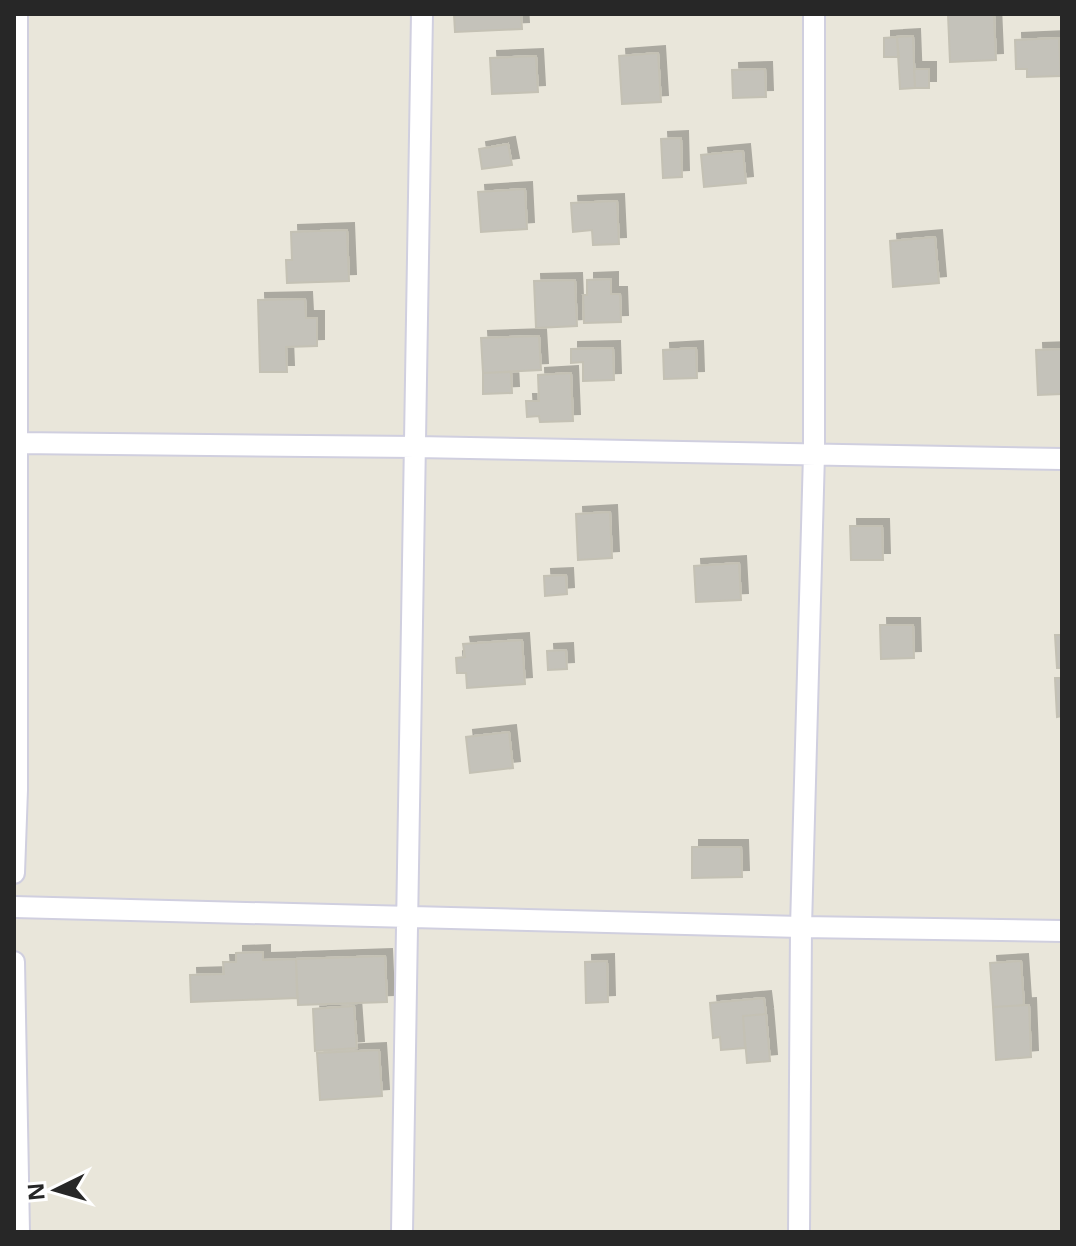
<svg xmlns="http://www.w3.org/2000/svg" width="1076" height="1246" viewBox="0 0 1076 1246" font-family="'Noto Sans',sans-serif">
<defs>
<filter id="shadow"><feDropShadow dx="7" dy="-7" stdDeviation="0" flood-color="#0004"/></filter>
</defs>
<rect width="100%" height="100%" fill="#e9e6da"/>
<path fill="#c4c2ba" stroke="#c4c1b4" stroke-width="2" filter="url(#shadow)" d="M 454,14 L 521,14 L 522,29 L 455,32 Z
M 948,14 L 994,14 L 996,60 L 950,62 Z
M 913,36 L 915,88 L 900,89 L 897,37 Z
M 897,37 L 899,57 L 884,57 L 884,38 Z
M 1059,38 L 1061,76 L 1027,77 L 1027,69 L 1016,69 L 1015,40 Z
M 658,53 L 661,102 L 622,104 L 619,56 Z
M 536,56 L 538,92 L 492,94 L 490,58 Z
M 765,69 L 766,97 L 733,98 L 732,70 Z
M 914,69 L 929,69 L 929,88 L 915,88 Z
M 681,138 L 682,177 L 663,178 L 661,139 Z
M 508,144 L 512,165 L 482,169 L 479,149 Z
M 743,151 L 746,183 L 704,187 L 701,155 Z
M 525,189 L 527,229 L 481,232 L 478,192 Z
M 617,201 L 619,244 L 593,245 L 592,230 L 573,232 L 571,203 Z
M 347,230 L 349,281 L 287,283 L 286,260 L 292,260 L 291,232 Z
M 935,237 L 939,283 L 893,287 L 890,241 Z
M 611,279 L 611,294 L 620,294 L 621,322 L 584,323 L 583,295 L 587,295 L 587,280 Z
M 575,280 L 577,326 L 536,328 L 534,281 Z
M 305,299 L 306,318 L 317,318 L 317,346 L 286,347 L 287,372 L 260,372 L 258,300 Z
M 539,336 L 541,370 L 483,373 L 481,338 Z
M 613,348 L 614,380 L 583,381 L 583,362 L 571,363 L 571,349 Z
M 696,348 L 697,378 L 664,379 L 663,350 Z
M 1062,349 L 1062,394 L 1038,395 L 1036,350 Z
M 511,372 L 512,393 L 483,394 L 483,373 Z
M 571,373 L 573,421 L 540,422 L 539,416 L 527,417 L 526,401 L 539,401 L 538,375 Z
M 610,512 L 612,558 L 578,560 L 576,514 Z
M 850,526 L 882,526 L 883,560 L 851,560 Z
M 739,563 L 741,600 L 696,602 L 694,566 Z
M 566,575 L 567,594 L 545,596 L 544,576 Z
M 880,625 L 913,625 L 914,658 L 881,659 Z
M 1055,635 L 1062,635 L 1062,668 L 1057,668 Z
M 522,640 L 525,684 L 467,688 L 466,673 L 457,673 L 456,658 L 465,657 L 463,644 Z
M 566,650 L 567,669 L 548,670 L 547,651 Z
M 1055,678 L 1062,678 L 1062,716 L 1057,717 Z
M 509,732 L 513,768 L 470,773 L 466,737 Z
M 692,847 L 741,847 L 742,877 L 692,878 Z
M 263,952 L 263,960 L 296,959 L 297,998 L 191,1002 L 190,975 L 224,974 L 223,962 L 236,962 L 236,953 Z
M 385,956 L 387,1002 L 298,1005 L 296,959 Z
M 607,961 L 608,1002 L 586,1003 L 585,962 Z
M 1021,961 L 1024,1005 L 993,1007 L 990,963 Z
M 764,998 L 766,1014 L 743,1016 L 745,1048 L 721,1050 L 720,1037 L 713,1038 L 710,1003 Z
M 1029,1005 L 1031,1057 L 996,1060 L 993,1007 Z
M 354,1006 L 357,1048 L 315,1051 L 313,1009 Z
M 766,1014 L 770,1061 L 747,1063 L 743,1016 Z
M 379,1050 L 382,1096 L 320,1100 L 317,1053 Z"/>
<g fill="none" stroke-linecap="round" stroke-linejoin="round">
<defs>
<path id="street" d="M 16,443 L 416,447 L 1062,459
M 14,873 L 17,790 L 17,14
M 14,907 L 801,927 L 1062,931
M 14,962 L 19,1232
M 402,1232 L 422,14
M 799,1232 L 801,927 L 814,454 L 814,14"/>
</defs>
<use href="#street" stroke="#d0cfdf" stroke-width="24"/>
<use href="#street" stroke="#fff" stroke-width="20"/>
</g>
<rect width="1076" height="1246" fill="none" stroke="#272727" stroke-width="32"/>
<g transform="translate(56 1190) rotate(265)" stroke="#ffffff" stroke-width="6" paint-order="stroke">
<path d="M0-6L14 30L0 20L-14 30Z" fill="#272727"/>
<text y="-12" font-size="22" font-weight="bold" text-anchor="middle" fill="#272727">N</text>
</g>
</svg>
